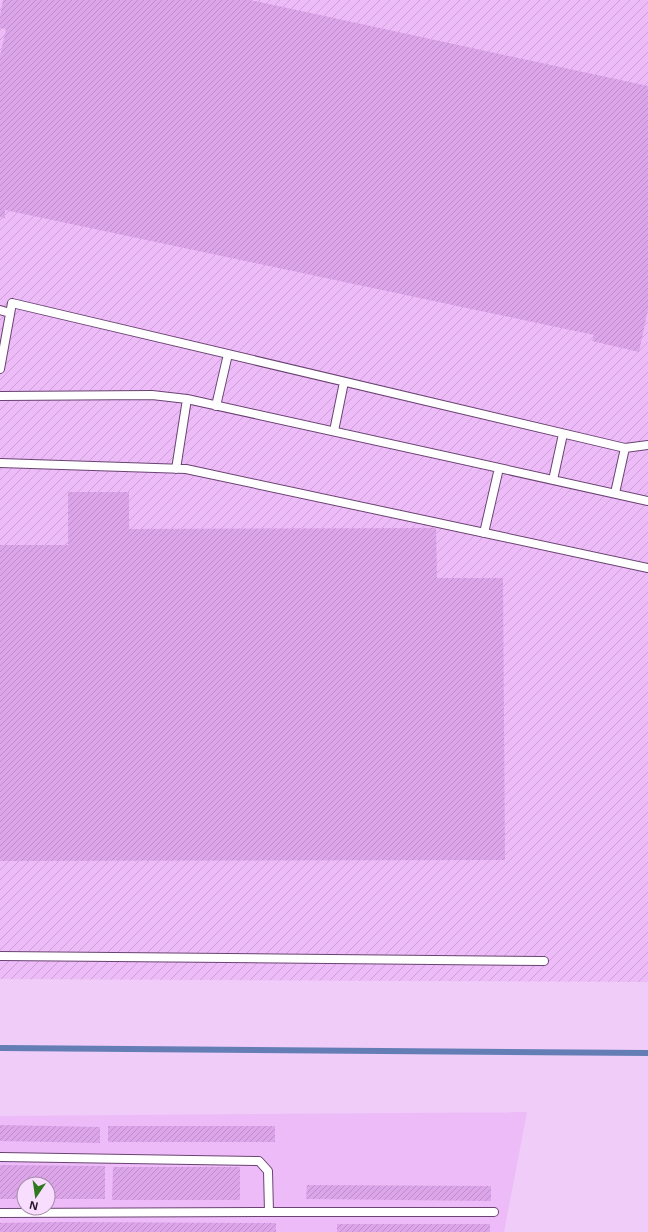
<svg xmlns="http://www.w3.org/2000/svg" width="648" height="1232" viewBox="0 0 648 1232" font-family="'Noto Sans',sans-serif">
<defs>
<pattern id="industrial-furrows" width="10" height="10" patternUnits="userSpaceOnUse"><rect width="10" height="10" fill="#edbbf8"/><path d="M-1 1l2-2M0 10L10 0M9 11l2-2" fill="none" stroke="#cba0d5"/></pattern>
<pattern id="building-hatch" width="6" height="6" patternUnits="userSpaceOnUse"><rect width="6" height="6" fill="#dda5e9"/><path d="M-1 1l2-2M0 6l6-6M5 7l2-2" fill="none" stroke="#be8dc8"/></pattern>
</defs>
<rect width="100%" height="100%" fill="#f0ccf8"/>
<path fill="#edbbf8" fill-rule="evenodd" d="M 527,1112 L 504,1232 L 0,1232 L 0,1116 ZM 24,1184 L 48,1184 L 48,1208 L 24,1208 Z"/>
<path fill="url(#industrial-furrows)" d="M 0,0 L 648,0 L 648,982 L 0,979 Z"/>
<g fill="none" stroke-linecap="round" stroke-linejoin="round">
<path stroke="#657db5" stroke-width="6" d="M 0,1048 L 648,1053"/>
</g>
<path fill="url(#building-hatch)" d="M 3,0 L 250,0 L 648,86 L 648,309 L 639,352 L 592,341 L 594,335 L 5,210 L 5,218 L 0,217 L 0,56 L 6,29 L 0,28 L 0,16 Z
M 68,492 L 129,492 L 129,529 L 436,528 L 437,578 L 503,578 L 505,860 L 0,861 L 0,545 L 68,545 Z
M 0,1125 L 100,1127 L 100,1143 L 0,1141 Z
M 108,1126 L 275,1126 L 275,1142 L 108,1142 Z
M 0,1165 L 105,1166 L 105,1199 L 48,1199 L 48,1184 L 24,1184 L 24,1199 L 0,1199 Z
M 113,1167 L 240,1167 L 240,1200 L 112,1200 Z
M 307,1185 L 491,1186 L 491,1201 L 306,1199 Z
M 59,1222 L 276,1223 L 276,1232 L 0,1232 L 0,1223 Z
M 337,1224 L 490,1224 L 490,1232 L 337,1232 Z"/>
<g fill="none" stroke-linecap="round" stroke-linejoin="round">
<defs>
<path id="lane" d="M 0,310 L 10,313
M 0,369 L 12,303 L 625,448 L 615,493
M 0,396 L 152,395 L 187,399 L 648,501
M 216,406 L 228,354
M 334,431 L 344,382
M 625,448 L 648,445
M 0,463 L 186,469 L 648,568
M 176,469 L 187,399
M 553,480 L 563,434
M 484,533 L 499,468
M 0,956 L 544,961
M 0,1157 L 259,1161 L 268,1171 L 269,1212 L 0,1213
M 269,1212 L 494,1212"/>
</defs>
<use href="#lane" stroke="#6a4372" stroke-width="10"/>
<use href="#lane" stroke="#fff" stroke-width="8"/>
</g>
<g transform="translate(36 1196) rotate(193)"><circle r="19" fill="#f9ddfe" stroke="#a48da8"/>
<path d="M0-3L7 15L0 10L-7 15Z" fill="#2e781d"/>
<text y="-6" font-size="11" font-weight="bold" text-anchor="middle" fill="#241428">N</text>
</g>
</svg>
